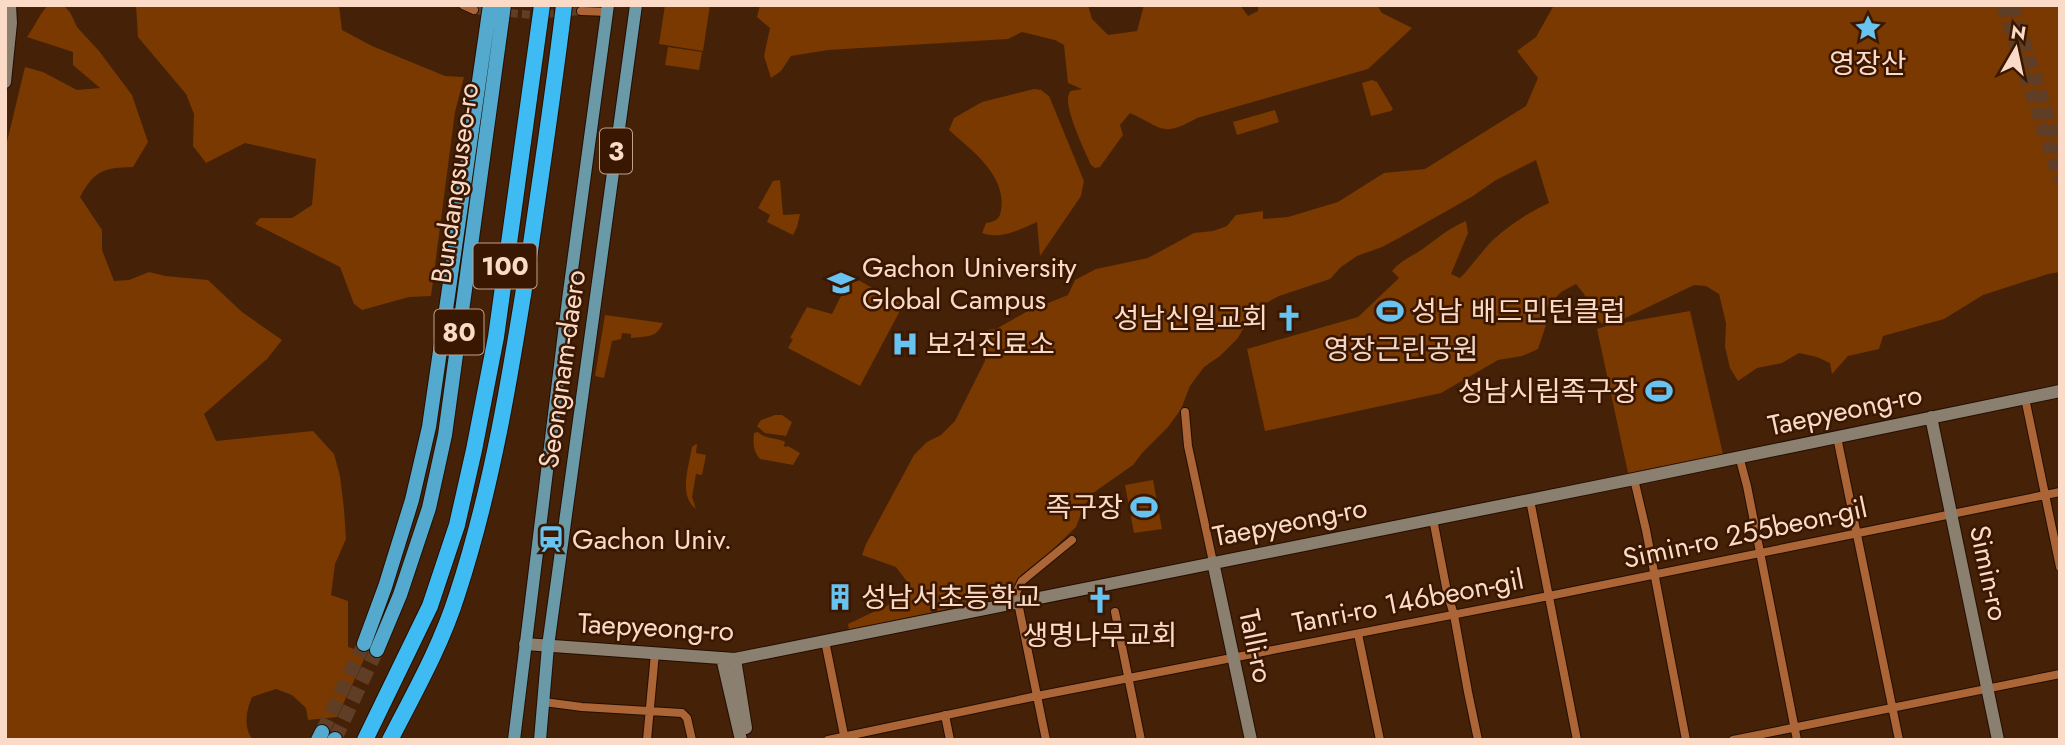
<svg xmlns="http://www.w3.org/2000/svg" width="2065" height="745" viewBox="0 0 2065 745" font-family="Jost,'Noto Sans KR',sans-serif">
<rect width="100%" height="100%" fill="#452108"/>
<path fill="#793901" d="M 49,5 L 63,5 L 70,12 L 77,27 L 99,51 L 132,95 L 148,142 L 133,167 C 103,168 95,170 80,197 L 102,230 L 102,250 L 114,281 L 129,280 L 149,272 L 165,276 L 208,280 L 242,312 L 282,340 L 267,359 L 204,414 L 216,441 L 313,431 L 334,454 L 340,476 L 344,509 L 346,539 L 335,564 L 331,595 L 348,601 L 348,647 L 367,653 L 337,717 L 308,720 L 306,708 L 292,695 L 276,689 L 252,697 C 246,711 243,727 253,740 L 5,740 L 5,150 L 25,67 L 43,72 L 77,90 L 100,88 L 73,65 L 73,52 L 27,37 C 34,28 42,9 49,5 Z
M 136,5 L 339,5 L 342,30 L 372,46 L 445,76 L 464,77 L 455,112 L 431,296 L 409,297 L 362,310 L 354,304 L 340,267 L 255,224 L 260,218 L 292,218 L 312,205 L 316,159 L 245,143 L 206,163 L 193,146 L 194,114 L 186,94 L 138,37 Z
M 665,5 L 710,5 L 703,51 L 659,44 Z
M 760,5 L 1088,5 L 1092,19 L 1108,35 L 1137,31 L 1144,5 L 1240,5 L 1248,16 L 1258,11 L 1258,5 L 1377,5 L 1382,13 L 1412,28 L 1368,69 L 1197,118 C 1162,138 1163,128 1130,113 L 1120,125 L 1123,135 L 1120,139 L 1100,167 L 1095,168 L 1091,165 C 1086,153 1059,99 1071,91 C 1073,90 1081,90 1082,89 L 1068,83 L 1064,45 L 1055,40 L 1022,32 L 1008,39 L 828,50 L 791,56 L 781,71 L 771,78 L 764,56 L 770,28 L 757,17 Z
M 1554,5 L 2060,5 L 2060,272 L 2048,274 L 1983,295 L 1944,319 L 1883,336 L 1879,349 L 1848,356 L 1832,374 L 1830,363 L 1817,357 L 1799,353 L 1782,363 L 1757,368 L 1738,381 L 1730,368 L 1725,347 L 1726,323 L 1719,294 L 1706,286 L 1694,285 L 1611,325 L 1690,311 L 1723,454 L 1628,473 L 1597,329 L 1606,326 L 1596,319 L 1584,294 L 1576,284 L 1561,292 L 1546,308 L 1546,325 L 1538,349 L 1522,356 L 1498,360 L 1441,393 L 1265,431 L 1247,349 L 1358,317 L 1399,278 L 1392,271 C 1401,260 1413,256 1424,248 C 1439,237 1449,228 1466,221 L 1468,233 L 1451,274 L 1460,278 C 1472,266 1481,252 1493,240 C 1509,225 1529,212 1549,203 L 1536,160 L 1496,180 L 1473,196 L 1399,238 L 1382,247 L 1357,256 L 1341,267 L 1330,279 L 1279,296 L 1264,304 L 1249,318 L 1238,338 L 1220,356 L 1204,367 L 1190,386 L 1181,409 L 1168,427 L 1143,452 L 1133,465 L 1093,493 L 1084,506 L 1076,527 L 1051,551 L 1021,575 L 1010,595 L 849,631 L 848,624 L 903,598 L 908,583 L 896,567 L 862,555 L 866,544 L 914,455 L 927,442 L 941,435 L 955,421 L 985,361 L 987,330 L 996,329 L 1026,312 L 1068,295 L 1075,280 L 1096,269 L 1148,258 L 1194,233 L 1213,231 L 1227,226 L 1236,215 L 1263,211 L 1263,219 L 1288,217 L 1338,202 L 1384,173 L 1425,169 L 1526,106 L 1538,78 L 1517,51 L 1536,37 Z
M 668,47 L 702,52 L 699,70 L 665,65 Z
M 1372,80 L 1377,82 L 1393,109 L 1391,111 L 1371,116 L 1362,83 Z
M 1034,89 L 1041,90 L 1049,96 L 1084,181 L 1081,196 L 1040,256 L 1037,222 C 1021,229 1000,240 982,233 L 986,223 C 995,222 1000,219 1001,210 C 1007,175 971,150 949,130 L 954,118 L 982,102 Z
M 1275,110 L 1279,122 L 1237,135 L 1233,122 Z
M 780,180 L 783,215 L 800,214 L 797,227 L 793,235 L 767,222 L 770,215 L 758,208 L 773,181 Z
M 851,276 L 903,305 L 860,386 L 788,348 L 793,339 L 790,338 L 807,307 L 832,314 Z
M 605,315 L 663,323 C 656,339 646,336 631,338 L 631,334 L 622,333 L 621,339 L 612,341 L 604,378 L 595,376 Z
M 775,415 L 782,415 L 792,422 L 786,436 L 765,433 L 757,426 L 761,420 Z
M 758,432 C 766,440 776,437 785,442 L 784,446 L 786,447 L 788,446 L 800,453 L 793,465 L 760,459 C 753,451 753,443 754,433 Z
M 696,444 L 697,444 L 696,453 L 706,455 L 702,475 L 696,474 L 692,497 L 696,509 C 678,496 689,466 692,447 Z
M 1153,480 L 1162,529 L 1134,533 L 1125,485 Z"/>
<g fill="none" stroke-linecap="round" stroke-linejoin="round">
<path stroke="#603d25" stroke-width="8" stroke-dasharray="8 4" stroke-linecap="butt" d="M 474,10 L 533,15 L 581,11"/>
<path stroke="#603d25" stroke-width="12" stroke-dasharray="12 6" stroke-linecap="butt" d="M 2002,5 L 2060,182
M 2013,5 L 2060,152"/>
<path stroke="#603d25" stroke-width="14" stroke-dasharray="14 7" stroke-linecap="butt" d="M 322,732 L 364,644
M 335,739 L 377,650"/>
<defs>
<path id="minor" d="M 463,5 L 474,10
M 581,11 L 608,12
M 2025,398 L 2060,567
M 1185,412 L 1188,446 L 1213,562
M 1837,437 L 1899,740
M 1739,456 L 1747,486 L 1797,740
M 1634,479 L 1646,530 L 1686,740
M 1530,500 L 1577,740
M 1433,519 L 1447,592 L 1454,615 L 1468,692 L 1478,740
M 1115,612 L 1141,740
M 1358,634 L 1380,740
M 825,641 L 845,740
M 544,702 L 582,707 L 682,713 L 687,718 L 692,740
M 945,715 L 950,740
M 647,740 L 655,653
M 828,740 L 1037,696 L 1549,596 L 2060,492
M 1046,740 L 1016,593 L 1022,581 L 1072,540
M 1733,740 L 2060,674"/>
<path id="secondary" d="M 5,82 L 11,23 L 10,5
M 1931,417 L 1998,740
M 1213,562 L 1251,740
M 525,644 L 735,659 L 1634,479 L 2060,391
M 722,658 L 741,740
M 735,659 L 746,728"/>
<path id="primary" d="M 514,740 L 569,292 L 608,5
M 540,740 L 548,646 L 636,5"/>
<path id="trunk" d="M 364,644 L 385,587 L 412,500 L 429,427 L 490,5
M 377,650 L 400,595 L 429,508 L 445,435 L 504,5
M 318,740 L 322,732
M 334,740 L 335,739"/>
<path id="motorway" d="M 365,740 L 430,606 L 457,525 L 474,450 L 496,337 L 542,5
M 390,740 C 414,693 441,646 457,595 C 493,486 511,371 529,258 C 541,174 554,90 564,5"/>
</defs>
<use href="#minor" stroke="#230e02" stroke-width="10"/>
<use href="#secondary" stroke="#230e02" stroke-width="14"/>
<use href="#primary" stroke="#230e02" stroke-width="14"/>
<use href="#trunk" stroke="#230e02" stroke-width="16"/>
<use href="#motorway" stroke="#230e02" stroke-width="18"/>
<use href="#minor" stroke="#ab6537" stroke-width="8"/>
<use href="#secondary" stroke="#8b7f6f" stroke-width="12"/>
<use href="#primary" stroke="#6a99a8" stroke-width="12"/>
<use href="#trunk" stroke="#54aace" stroke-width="14"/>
<use href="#motorway" stroke="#3fbbf3" stroke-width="16"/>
</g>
<defs>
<symbol id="sight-bare" viewBox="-9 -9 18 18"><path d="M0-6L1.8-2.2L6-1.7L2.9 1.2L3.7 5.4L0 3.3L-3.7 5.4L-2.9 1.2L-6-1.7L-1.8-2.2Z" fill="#69c3f1" stroke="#3a1700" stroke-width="2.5" paint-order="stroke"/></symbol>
<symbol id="university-bare" viewBox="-9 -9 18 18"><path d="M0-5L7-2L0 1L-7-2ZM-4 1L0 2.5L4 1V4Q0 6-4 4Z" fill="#69c3f1" stroke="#3a1700" stroke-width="2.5" paint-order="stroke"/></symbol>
<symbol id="stadium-bare" viewBox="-9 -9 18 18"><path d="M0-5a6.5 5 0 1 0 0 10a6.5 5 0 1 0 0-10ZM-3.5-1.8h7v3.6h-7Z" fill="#69c3f1" stroke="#3a1700" stroke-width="2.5" paint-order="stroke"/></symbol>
<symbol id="church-bare" viewBox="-9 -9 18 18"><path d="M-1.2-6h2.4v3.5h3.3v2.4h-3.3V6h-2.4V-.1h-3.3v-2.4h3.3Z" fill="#69c3f1" stroke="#3a1700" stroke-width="2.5" paint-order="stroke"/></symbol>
<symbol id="hospital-bare" viewBox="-9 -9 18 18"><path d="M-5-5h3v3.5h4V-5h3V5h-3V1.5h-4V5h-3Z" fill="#69c3f1" stroke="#3a1700" stroke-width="2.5" paint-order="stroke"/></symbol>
<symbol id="station-bare" viewBox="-9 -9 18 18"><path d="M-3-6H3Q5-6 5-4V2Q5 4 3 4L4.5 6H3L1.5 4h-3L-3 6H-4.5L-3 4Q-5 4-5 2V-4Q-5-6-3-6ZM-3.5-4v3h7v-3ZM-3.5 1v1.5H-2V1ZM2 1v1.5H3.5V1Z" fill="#69c3f1" stroke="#3a1700" stroke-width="2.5" paint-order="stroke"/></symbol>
<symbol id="building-bare" viewBox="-9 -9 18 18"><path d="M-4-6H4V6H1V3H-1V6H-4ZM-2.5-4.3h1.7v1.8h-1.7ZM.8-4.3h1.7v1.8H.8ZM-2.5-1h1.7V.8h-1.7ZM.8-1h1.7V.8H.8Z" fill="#69c3f1" stroke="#3a1700" stroke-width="2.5" paint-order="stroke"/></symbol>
</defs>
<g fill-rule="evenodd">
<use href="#sight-bare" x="1849" y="9" width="38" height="38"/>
<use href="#university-bare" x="822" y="264" width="38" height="38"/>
<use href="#stadium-bare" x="1371" y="292" width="38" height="38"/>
<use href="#church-bare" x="1270" y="299" width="38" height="38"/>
<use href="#hospital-bare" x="886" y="325" width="38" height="38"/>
<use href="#stadium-bare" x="1640" y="372" width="38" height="38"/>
<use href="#stadium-bare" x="1125" y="488" width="38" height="38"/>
<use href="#station-bare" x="532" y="520" width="38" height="38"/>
<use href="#building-bare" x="821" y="578" width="38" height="38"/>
<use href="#church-bare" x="1081" y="581" width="38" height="38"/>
</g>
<g text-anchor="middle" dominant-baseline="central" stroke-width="5" stroke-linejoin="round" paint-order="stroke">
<g fill="#3a1700" stroke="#c1a08c" stroke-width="2">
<rect x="600" y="128.5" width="32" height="45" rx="5"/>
<rect x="473.5" y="243.5" width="63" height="45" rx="5"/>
<rect x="434.5" y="309.5" width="49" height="45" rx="5"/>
</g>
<g font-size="26" font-weight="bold" fill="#fbdbc8">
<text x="616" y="151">3</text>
<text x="505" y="266">100</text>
<text x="459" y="332">80</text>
</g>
<g font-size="28" fill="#fbdbc8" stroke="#3a1700" text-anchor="start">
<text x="1868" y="63" text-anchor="middle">영장산</text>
<text x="862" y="267">Gachon University<tspan x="862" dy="32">Global Campus</tspan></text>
<text x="1411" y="311">성남 배드민턴클럽</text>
<text x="1268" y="318" text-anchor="end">성남신일교회</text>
<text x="926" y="344">보건진료소</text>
<text x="1638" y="391" text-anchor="end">성남시립족구장</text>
<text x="1123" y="507" text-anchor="end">족구장</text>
<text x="572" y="539">Gachon Univ.</text>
<text x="861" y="597">성남서초등학교</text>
<text x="1100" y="635" text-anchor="middle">생명나무교회</text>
</g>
<g font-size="28" fill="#fbdbc8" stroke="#3a1700">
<text transform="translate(455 183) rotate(-82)">Bundangsuseo-ro</text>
<text transform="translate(562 369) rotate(-82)">Seongnam-daero</text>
<text transform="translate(1845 410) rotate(-12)">Taepyeong-ro</text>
<text transform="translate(1290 522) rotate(-11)">Taepyeong-ro</text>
<text transform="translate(1745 533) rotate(-12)">Simin-ro 255beon-gil</text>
<text transform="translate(1989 573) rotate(78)">Simin-ro</text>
<text transform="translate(1408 601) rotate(-11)">Tanri-ro 146beon-gil</text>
<text transform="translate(656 627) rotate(3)">Taepyeong-ro</text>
<text transform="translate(1256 646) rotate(78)">Talli-ro</text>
</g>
<g font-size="28" fill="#f2d7c8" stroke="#3a1700">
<text x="1401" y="349">영장근린공원</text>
</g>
</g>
<rect width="2065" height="745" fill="none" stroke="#fbdbc8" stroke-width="14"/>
<g transform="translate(2016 49) rotate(9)" stroke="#3a1700" stroke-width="5" paint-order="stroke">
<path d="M0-5L12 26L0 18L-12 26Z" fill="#fbdbc8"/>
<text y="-10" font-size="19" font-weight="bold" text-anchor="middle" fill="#fbdbc8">N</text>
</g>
</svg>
